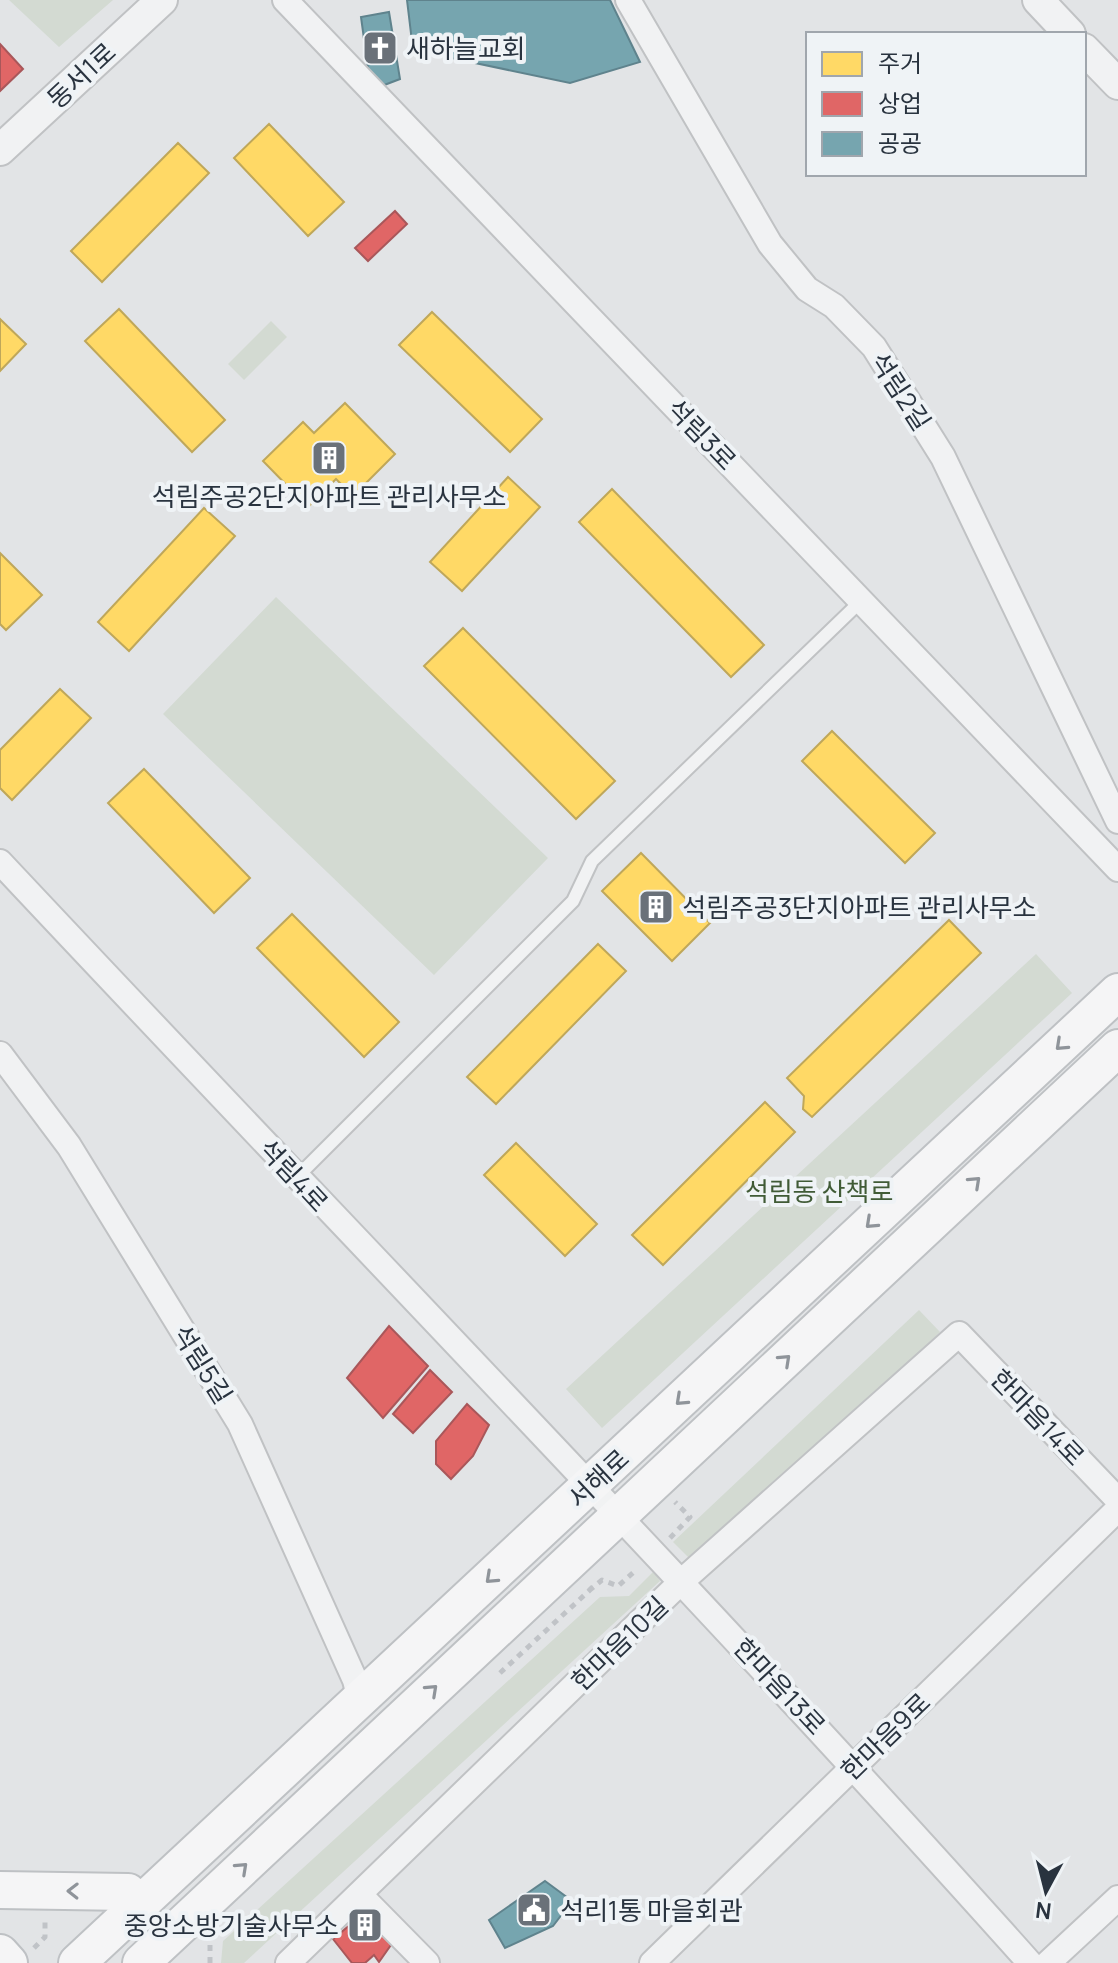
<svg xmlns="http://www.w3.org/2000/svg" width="1118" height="1963" viewBox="0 0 1118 1963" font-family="Manrope,'Noto Sans KR',sans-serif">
<rect width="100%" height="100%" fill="#e2e4e6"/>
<path fill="#d3dad2" d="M 9,0 L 113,0 L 59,47 Z
M 271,321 L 287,337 L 244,380 L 228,364 Z
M 276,597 L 548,858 L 434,975 L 163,714 Z
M 1036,954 L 1072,993 L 602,1428 L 566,1389 Z
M 919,1310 L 940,1332 L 695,1564 L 673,1542 Z
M 654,1571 L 660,1581 L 244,1963 L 221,1963 L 223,1941 L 600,1597 L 629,1596 Z"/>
<path fill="#ffd966" stroke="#bfa75a" stroke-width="2" d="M 269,124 L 344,202 L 308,236 L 234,158 Z
M 178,143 L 209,173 L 102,282 L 71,251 Z
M 119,309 L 225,420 L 192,452 L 85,341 Z
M 432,312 L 542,419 L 510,452 L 399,345 Z
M 0,319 L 26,344 L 0,371 Z
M 345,403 L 395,454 L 353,496 L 336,479 L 308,507 L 263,461 L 303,422 L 314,433 Z
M 508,477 L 540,507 L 462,591 L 430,562 Z
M 612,489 L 764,645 L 731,677 L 579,522 Z
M 204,508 L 235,536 L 129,651 L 98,622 Z
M 0,553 L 42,595 L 6,630 L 0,624 Z
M 463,628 L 615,781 L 576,819 L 424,666 Z
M 60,689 L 91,718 L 12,800 L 0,788 L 0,750 Z
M 832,731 L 935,833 L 905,863 L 802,761 Z
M 144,769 L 250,878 L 214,913 L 108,803 Z
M 641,853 L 710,923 L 672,961 L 602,891 Z
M 292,914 L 399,1022 L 364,1057 L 257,948 Z
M 949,920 L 981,953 L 812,1117 L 803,1109 L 804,1096 L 787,1078 Z
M 598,944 L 626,971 L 496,1104 L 467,1077 Z
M 765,1102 L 795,1132 L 663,1265 L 632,1235 Z
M 516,1143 L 597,1224 L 565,1256 L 484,1175 Z"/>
<path fill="#e06666" stroke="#a9575a" stroke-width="2" d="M 0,44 L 23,69 L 0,91 Z
M 395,211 L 407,224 L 368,261 L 355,248 Z
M 389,1326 L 428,1366 L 383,1418 L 347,1378 Z
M 430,1370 L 452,1392 L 413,1433 L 393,1414 Z
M 467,1404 L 489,1425 L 473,1456 L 451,1479 L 436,1464 L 436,1441 Z
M 367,1911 L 393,1942 L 379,1962 L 374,1955 L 365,1963 L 352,1963 L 333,1939 Z"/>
<path fill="#76a5af" stroke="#5f838d" stroke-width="2" d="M 407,0 L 610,0 L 640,62 L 570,83 L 413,50 Z
M 389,12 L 400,79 L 371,90 L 361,17 Z
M 545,1881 L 572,1901 L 553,1926 L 505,1948 L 489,1920 Z"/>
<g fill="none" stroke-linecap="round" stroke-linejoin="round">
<defs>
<path id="service" d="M 296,1178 L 573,901 L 592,861 L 861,601"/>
<path id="minor" d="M 285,0 L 1118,869
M 628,0 L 770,244 L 807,289 L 834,306 L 874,347 L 943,457 L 1118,821
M 0,862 C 344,1229 695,1588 1030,1963
M 0,1054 L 69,1146 L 240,1424 L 355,1680 L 360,1700
M 360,1895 L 427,1963
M 288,1963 L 682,1581 L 959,1334 L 1118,1500
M 652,1963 L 1118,1509
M 1048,1963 L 1118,1898"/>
<path id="tertiary" d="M 1038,0 L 1070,34
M 1084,49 L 1118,84
M 0,150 L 162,0"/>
<path id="primary" d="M 0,1890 L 128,1892 L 141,1905
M 0,1953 L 9,1963
M 77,1963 L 1118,992
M 141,1963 L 1118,1048"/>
</defs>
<use href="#service" stroke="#c0c2c4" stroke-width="16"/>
<use href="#minor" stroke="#c0c2c4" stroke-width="28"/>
<use href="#tertiary" stroke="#c0c2c4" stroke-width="34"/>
<use href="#primary" stroke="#bec1c4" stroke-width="40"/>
<path stroke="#c0c3c7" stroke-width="5" stroke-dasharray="6 6" stroke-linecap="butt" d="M 670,1538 L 690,1517 L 675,1502
M 589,1587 L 591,1589 L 602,1580 L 618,1586 L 636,1570
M 500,1673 L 591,1589
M 34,1948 L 45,1937 L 45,1918
M 210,1963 L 210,1940"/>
<use href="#service" stroke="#f1f2f3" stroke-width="12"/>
<use href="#minor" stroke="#f1f2f3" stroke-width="24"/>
<use href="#tertiary" stroke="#f1f2f3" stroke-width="30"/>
<use href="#primary" stroke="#f5f5f6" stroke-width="36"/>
</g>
<defs><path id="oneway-chevron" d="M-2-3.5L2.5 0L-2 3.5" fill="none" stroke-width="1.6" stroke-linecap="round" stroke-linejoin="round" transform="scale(2)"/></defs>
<g stroke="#8f949a">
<use href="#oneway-chevron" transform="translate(1061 1045) rotate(137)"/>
<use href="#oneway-chevron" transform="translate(975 1182) rotate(-43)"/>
<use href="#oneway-chevron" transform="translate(871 1223) rotate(137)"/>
<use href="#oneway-chevron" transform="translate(785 1360) rotate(-43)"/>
<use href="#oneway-chevron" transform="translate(681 1400) rotate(137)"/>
<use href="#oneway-chevron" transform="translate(491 1578) rotate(137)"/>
<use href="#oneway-chevron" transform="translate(432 1690) rotate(-43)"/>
<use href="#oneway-chevron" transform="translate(242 1868) rotate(-43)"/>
<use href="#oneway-chevron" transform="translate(73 1891) rotate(-179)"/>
</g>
<defs>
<symbol id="church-square" viewBox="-11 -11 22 22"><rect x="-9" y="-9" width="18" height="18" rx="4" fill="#6a7179" stroke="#eff3f6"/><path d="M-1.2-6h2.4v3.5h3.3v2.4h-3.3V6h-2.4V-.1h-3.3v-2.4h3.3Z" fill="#fff"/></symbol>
<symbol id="building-square" viewBox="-11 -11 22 22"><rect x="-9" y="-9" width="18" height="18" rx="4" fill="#6a7179" stroke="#eff3f6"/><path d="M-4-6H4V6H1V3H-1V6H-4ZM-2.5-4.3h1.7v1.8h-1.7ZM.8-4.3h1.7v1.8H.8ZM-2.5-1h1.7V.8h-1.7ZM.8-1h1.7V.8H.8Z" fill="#fff"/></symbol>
<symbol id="civic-square" viewBox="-11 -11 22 22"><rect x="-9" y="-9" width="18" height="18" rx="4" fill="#6a7179" stroke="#eff3f6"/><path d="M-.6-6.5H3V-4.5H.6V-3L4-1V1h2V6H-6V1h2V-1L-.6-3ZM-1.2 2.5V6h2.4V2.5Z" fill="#fff"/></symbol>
</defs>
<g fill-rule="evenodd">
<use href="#church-square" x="360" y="28" width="40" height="40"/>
<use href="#building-square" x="309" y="438" width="40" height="40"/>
<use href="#building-square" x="636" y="887" width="40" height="40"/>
<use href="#civic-square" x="514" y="1890" width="40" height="40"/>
<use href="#building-square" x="345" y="1905" width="40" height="40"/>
</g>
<g text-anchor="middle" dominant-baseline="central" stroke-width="8" stroke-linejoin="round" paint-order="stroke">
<g font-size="26" fill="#29333f" stroke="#eff3f6" text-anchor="start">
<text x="406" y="48">새하늘교회</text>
<text x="329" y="496" text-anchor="middle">석림주공2단지아파트 관리사무소</text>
<text x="682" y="907">석림주공3단지아파트 관리사무소</text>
<text x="560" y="1910">석리1통 마을회관</text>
<text x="339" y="1925" text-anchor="end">중앙소방기술사무소</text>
</g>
<g font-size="26" fill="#29333f" stroke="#eff3f6">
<text transform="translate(81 75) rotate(-43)">동서1로</text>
<text transform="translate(901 391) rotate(57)">석림2길</text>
<text transform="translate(702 434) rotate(46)">석림3로</text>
<text transform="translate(294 1175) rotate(47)">석림4로</text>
<text transform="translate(203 1364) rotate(58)">석림5길</text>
<text transform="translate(1038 1417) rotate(46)">한마음14로</text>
<text transform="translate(598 1478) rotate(-43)">서해로</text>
<text transform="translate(619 1643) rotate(-44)">한마음10길</text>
<text transform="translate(780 1686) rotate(47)">한마음13로</text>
<text transform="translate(885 1736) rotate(-44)">한마음9로</text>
</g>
<g font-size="26" fill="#405b36" stroke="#eff3f6">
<text x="819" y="1191">석림동 산책로</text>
</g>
</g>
<rect x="806" y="32" width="280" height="144" fill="#eff3f6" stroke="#a0a6ad" stroke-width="2"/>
<rect x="822" y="52" width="40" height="24" fill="#ffd966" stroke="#a0a6ad" stroke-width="2"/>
<text x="878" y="72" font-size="24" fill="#29333f">주거</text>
<rect x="822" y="92" width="40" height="24" fill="#e06666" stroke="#a0a6ad" stroke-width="2"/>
<text x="878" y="112" font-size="24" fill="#29333f">상업</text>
<rect x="822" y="132" width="40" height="24" fill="#76a5af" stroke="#a0a6ad" stroke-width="2"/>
<text x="878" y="152" font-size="24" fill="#29333f">공공</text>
<g transform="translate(1046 1891) rotate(187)" stroke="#eff3f6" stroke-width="6" paint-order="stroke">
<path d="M0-6L14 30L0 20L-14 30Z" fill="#29333f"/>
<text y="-12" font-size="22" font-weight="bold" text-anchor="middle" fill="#29333f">N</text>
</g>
</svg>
